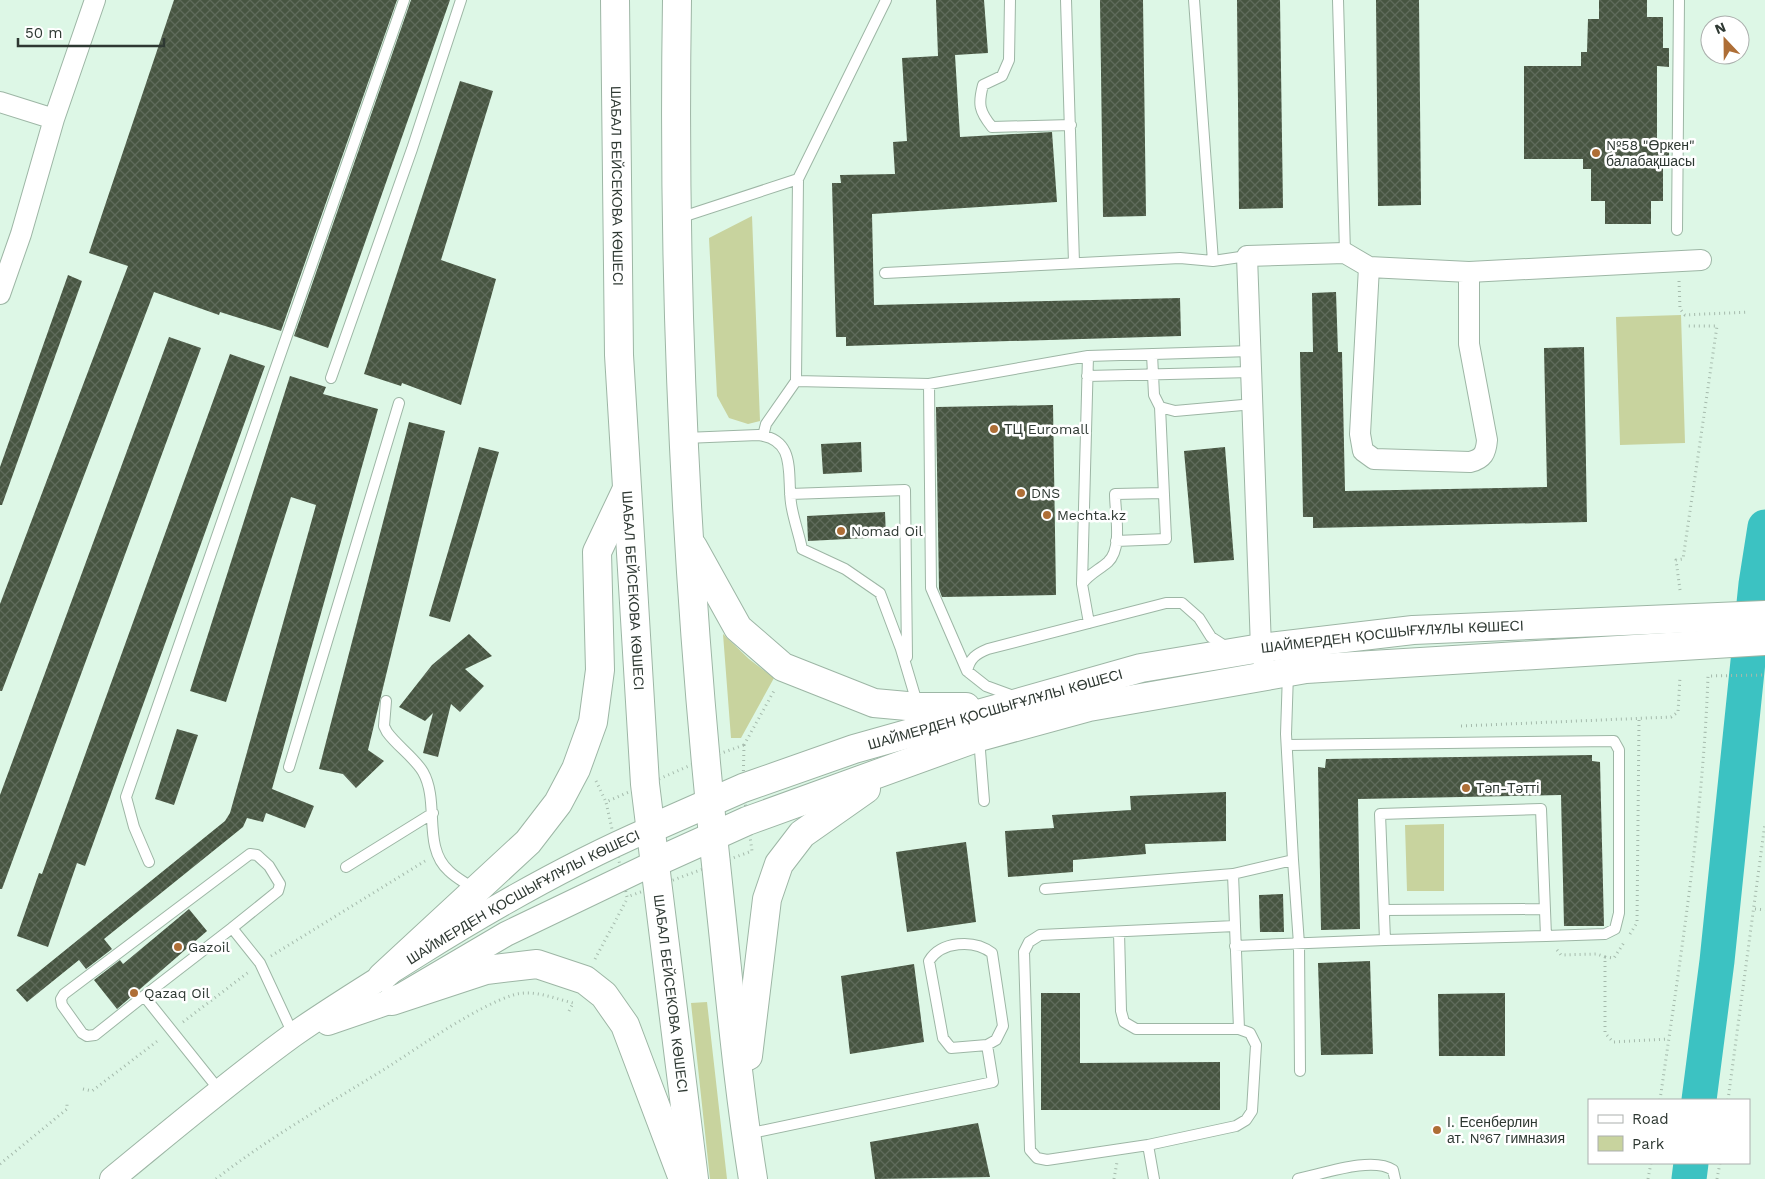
<svg xmlns="http://www.w3.org/2000/svg" width="1765" height="1179" viewBox="0 0 1765 1179" font-family="'Work Sans',sans-serif">
<defs>
<pattern id="building-cross-hatch" width="8" height="8" patternUnits="userSpaceOnUse" patternTransform="scale(1.25)"><rect width="8" height="8" fill="#475541"/><path d="M0 0l8 8M0 8l8-8" fill="none" stroke="#5f6b5b"/></pattern>
</defs>
<rect width="100%" height="100%" fill="#ddf7e6"/>
<path fill="#c8d39e" d="M 752,216 L 760,421 L 748,424 L 729,418 L 717,396 L 709,238 Z
M 1681,315 L 1685,443 L 1620,445 L 1616,317 Z
M 723,634 L 749,659 L 774,678 L 741,738 L 731,738 Z
M 1444,824 L 1444,891 L 1407,891 L 1405,825 Z
M 707,1002 L 727,1179 L 710,1179 L 691,1003 Z"/>
<g fill="none" stroke-linecap="round" stroke-linejoin="round">
<path stroke="#3cc2c2" stroke-width="35" d="M 1699,1100 L 1717,961 L 1756,584 L 1765,527
M 1689,1179 L 1691,1163"/>
</g>
<path fill="url(#building-cross-hatch)" d="M 174,0 L 397,0 L 281,331 L 220,312 L 219,315 L 154,292 L 2,691 L 0,691 L 0,604 L 128,266 L 89,253 Z
M 411,0 L 450,0 L 328,348 L 294,336 Z
M 936,0 L 984,0 L 988,53 L 955,55 L 960,137 L 1052,132 L 1057,202 L 872,214 L 874,305 L 1180,298 L 1181,336 L 846,346 L 846,337 L 836,337 L 832,183 L 841,183 L 840,175 L 895,174 L 893,142 L 907,141 L 902,58 L 938,56 Z
M 1100,0 L 1143,0 L 1146,216 L 1103,217 Z
M 1237,0 L 1280,0 L 1283,208 L 1239,209 Z
M 1376,0 L 1419,0 L 1421,205 L 1378,206 Z
M 1599,0 L 1647,0 L 1647,17 L 1663,17 L 1663,48 L 1669,48 L 1669,67 L 1657,66 L 1657,152 L 1669,152 L 1669,168 L 1663,168 L 1663,201 L 1651,201 L 1651,224 L 1605,224 L 1605,201 L 1591,201 L 1591,169 L 1583,169 L 1583,159 L 1524,159 L 1524,66 L 1581,66 L 1581,52 L 1587,52 L 1588,19 L 1599,19 Z
M 460,81 L 493,91 L 441,260 L 496,279 L 461,405 L 402,383 L 401,386 L 364,374 Z
M 68,275 L 82,281 L 2,505 L 0,505 L 0,467 Z
M 1336,292 L 1338,352 L 1342,352 L 1345,491 L 1547,487 L 1544,348 L 1584,347 L 1587,522 L 1313,528 L 1313,517 L 1303,517 L 1300,352 L 1313,352 L 1312,293 Z
M 169,337 L 201,348 L 2,889 L 0,889 L 0,795 Z
M 230,354 L 265,366 L 85,866 L 77,863 L 48,947 L 17,936 L 39,873 L 42,874 Z
M 290,376 L 326,387 L 323,394 L 378,409 L 272,789 L 314,806 L 305,828 L 266,813 L 263,822 L 247,818 L 243,827 L 104,939 L 112,949 L 86,969 L 79,960 L 27,1002 L 16,990 L 225,821 L 230,813 L 316,505 L 291,497 L 226,702 L 190,691 Z
M 1053,405 L 1056,595 L 942,597 L 939,589 L 936,407 Z
M 409,422 L 445,431 L 368,750 L 384,761 L 356,788 L 343,774 L 319,769 Z
M 861,442 L 862,472 L 823,474 L 821,444 Z
M 479,447 L 499,452 L 450,622 L 429,616 Z
M 1225,447 L 1234,560 L 1194,563 L 1184,451 Z
M 885,512 L 886,537 L 808,541 L 807,516 Z
M 469,634 L 492,656 L 465,669 L 484,686 L 460,712 L 451,704 L 438,757 L 423,753 L 433,713 L 425,721 L 399,707 L 432,665 Z
M 177,729 L 198,735 L 174,805 L 155,799 Z
M 1592,755 L 1592,761 L 1600,762 L 1604,926 L 1564,926 L 1561,795 L 1358,799 L 1360,929 L 1321,930 L 1318,767 L 1325,768 L 1326,759 Z
M 1226,792 L 1226,841 L 1145,844 L 1146,854 L 1073,860 L 1073,872 L 1008,877 L 1005,831 L 1054,828 L 1052,815 L 1131,810 L 1130,796 Z
M 966,842 L 976,922 L 907,932 L 896,852 Z
M 1283,894 L 1284,932 L 1260,932 L 1259,895 Z
M 189,909 L 207,931 L 117,1009 L 94,980 L 120,960 L 123,964 Z
M 1370,961 L 1373,1054 L 1321,1055 L 1318,963 Z
M 914,964 L 924,1042 L 850,1054 L 841,976 Z
M 1041,993 L 1080,993 L 1080,1063 L 1220,1062 L 1220,1110 L 1041,1110 Z
M 1505,993 L 1505,1056 L 1439,1056 L 1438,994 Z
M 978,1123 L 990,1177 L 875,1179 L 870,1142 Z"/>
<g fill="none" stroke-linecap="round" stroke-linejoin="round">
<defs>
<path id="service" d="M 1010,0 L 1009,60 L 1002,76 L 983,85 C 978,104 979,111 992,127 L 1071,125
M 1066,0 L 1074,263
M 1194,0 L 1213,261 L 1247,256
M 1338,0 L 1345,253
M 679,218 L 798,179 L 886,0
M 1677,230 L 1679,0
M 885,273 L 1180,258 L 1213,261
M 1152,354 L 1154,395 L 1160,407 L 1175,411 L 1254,404
M 1087,376 L 1252,372
M 331,378 L 412,149 L 461,0
M 796,381 L 798,179
M 929,384 L 931,588 L 967,671 L 986,686 L 1016,697
M 763,436 L 766,424 L 796,381 L 929,384 L 1088,356 L 1251,351
M 685,438 L 758,435 C 797,439 787,475 791,503 C 793,518 799,534 802,549 L 845,569 L 880,593 L 901,649 L 918,706
M 790,494 L 905,490 L 907,657
M 1116,541 L 1166,539 L 1160,407
M 1082,584 L 1088,356
M 1089,623 L 1082,584 C 1089,574 1099,570 1108,562 C 1123,548 1115,513 1115,494 L 1164,493
M 967,671 C 970,658 976,654 988,649 L 1166,603 L 1182,603 L 1199,618 L 1211,637 L 1228,648
M 386,701 L 384,726 L 387,732 C 397,746 415,758 423,772 C 440,802 422,847 449,871 C 456,878 466,883 474,889
M 979,738 L 984,801
M 289,767 L 399,403
M 1293,860 L 1299,944 L 1300,1071
M 149,862 L 134,827 L 126,797 L 404,0
M 346,867 L 433,813
M 1045,889 L 1233,874 L 1293,860 L 1286,734 L 1288,673
M 1384,910 L 1545,909
M 1119,932 L 1121,1011 L 1124,1022 L 1136,1029 L 1239,1029 L 1233,874
M 1385,940 L 1546,936
M 1235,946 L 1385,940 L 1380,814 L 1541,809 L 1546,936 L 1605,934 L 1615,929 L 1619,913 L 1619,750 L 1614,741 L 1287,745
M 144,996 L 95,1035 L 87,1036 L 82,1033 L 62,1005 L 61,999 L 64,994 L 250,854 L 257,855 L 269,866 L 280,884 L 278,891 L 232,928
M 220,1091 L 144,996 L 232,928 L 260,963 L 293,1034
M 747,1134 L 993,1082 L 987,1045 L 951,1048 L 943,1038 L 929,961 C 941,941 974,939 992,953 L 1003,1026 L 996,1040 L 987,1045
M 1148,1145 L 1047,1160 L 1037,1158 L 1030,1150 L 1024,952 L 1029,942 L 1040,935 L 1235,926
M 1154,1179 L 1148,1145 L 1236,1126 L 1246,1120 L 1252,1111 L 1256,1045 L 1250,1033 L 1239,1029
M 1298,1179 C 1323,1174 1372,1156 1393,1170 L 1395,1179"/>
<path id="minor" d="M 0,102 L 54,119
M 1369,267 L 1360,434 L 1363,451 L 1374,459 L 1470,462 C 1483,459 1486,453 1487,440 L 1469,344 L 1469,272
M 0,294 L 21,234 L 54,119 L 95,0
M 1266,675 L 1261,648 L 1247,256 L 1345,253 L 1369,267 L 1469,272 L 1701,260"/>
<g id="tertiary">
<path d="M 328,1023 L 392,1001 L 506,934 L 654,863"/>
<path id="s1" d="M 112,1179 C 172,1130 231,1080 293,1035 C 333,1007 376,981 417,955 C 492,908 569,864 650,829"/>
</g>
<g id="secondary">
<path id="s2" d="M 615,0 L 619,355 L 645,784 L 694,1179"/>
<path d="M 677,0 C 672,301 687,603 720,902 C 730,994 738,1087 753,1179"/>
<path d="M 693,547 L 738,628 L 783,667 L 874,703 L 918,707 L 966,707"/>
<path id="s3" d="M 650,829 L 743,788 L 854,749 L 1141,668 L 1261,648 L 1413,630 L 1765,615"/>
<path d="M 654,863 L 747,821 L 979,737 L 1089,707 L 1306,669 L 1765,641"/>
<path d="M 382,977 L 528,842 L 558,803 L 576,769 L 593,722 L 600,670 L 597,552 L 626,491"/>
<path d="M 392,1001 L 486,970 L 537,964 L 585,980 L 604,995 L 625,1025 L 683,1179"/>
<path d="M 748,1056 L 767,899 L 779,864 L 802,834 L 866,789"/>
</g>
</defs>
<use href="#service" stroke="#9db6a5" stroke-width="12"/>
<use href="#minor" stroke="#9db6a5" stroke-width="22"/>
<use href="#tertiary" stroke="#9db6a5" stroke-width="26"/>
<use href="#secondary" stroke="#9db6a5" stroke-width="30"/>
<path stroke="#a5baac" stroke-width="3" stroke-dasharray="1 4" stroke-linecap="butt" d="M 1679,281 L 1680,309 L 1685,315 L 1749,312
M 1680,590 L 1676,560 L 1683,559 L 1717,326 L 1685,326
M 1461,726 L 1671,717 L 1678,712 L 1680,677
M 744,745 L 743,788 L 752,851 L 627,897 L 606,802 L 705,759 Z
M 744,745 L 775,689
M 596,781 L 606,802
M 1755,909 L 1765,910
M 1630,934 L 1637,923 L 1639,719
M 1557,950 L 1561,955 L 1597,954 L 1605,957 L 1605,1033 L 1613,1042 L 1668,1039
M 271,956 L 425,861
M 1605,957 L 1614,958 L 1625,941
M 595,959 L 626,901
M 569,1011 L 573,1003
M 183,1022 L 250,971
M 83,1089 L 92,1091 L 160,1039
M 1660,1100 C 1680,960 1703,818 1708,676 L 1765,675
M 1728,1100 L 1765,823
M 0,1164 L 67,1109 L 67,1101
M 216,1179 C 271,1136 332,1102 391,1065 C 425,1043 476,1007 513,995 C 533,989 553,998 573,1003
M 1114,1179 L 1117,1162
M 1648,1179 L 1651,1163
M 1717,1179 L 1720,1163"/>
<use href="#service" stroke="#fff" stroke-width="10"/>
<use href="#minor" stroke="#fff" stroke-width="20"/>
<use href="#tertiary" stroke="#fff" stroke-width="24"/>
<use href="#secondary" stroke="#fff" stroke-width="28"/>
</g>
<g fill="#ae6e36" stroke="#fff" stroke-width="2">
<circle cx="1596" cy="153" r="5"/>
<circle cx="994" cy="429" r="5"/>
<circle cx="1021" cy="493" r="5"/>
<circle cx="1047" cy="515" r="5"/>
<circle cx="841" cy="531" r="5"/>
<circle cx="1466" cy="788" r="5"/>
<circle cx="178" cy="947" r="5"/>
<circle cx="134" cy="993" r="5"/>
<circle cx="1437" cy="1130" r="5"/>
</g>
<g text-anchor="middle" dominant-baseline="central" stroke-width="5" stroke-linejoin="round" paint-order="stroke">
<g font-size="14" fill="#2e3832" stroke="#fff" text-anchor="start">
<text x="1606" y="145">№58 "Өркен"<tspan x="1606" dy="16">балабақшасы</tspan></text>
<text x="1004" y="429">ТЦ Euromall</text>
<text x="1031" y="493">DNS</text>
<text x="1057" y="515">Mechta.kz</text>
<text x="851" y="531">Nomad Oil</text>
<text x="1476" y="788">Тәп-Тәтті</text>
<text x="188" y="947">Gazoil</text>
<text x="144" y="993">Qazaq Oil</text>
<text x="1447" y="1122">І. Есенберлин<tspan x="1447" dy="16">ат. №67 гимназия</tspan></text>
</g>
<g font-size="14" fill="#2e3832" stroke="#fff">
<text stroke="none"><textPath href="#s2" startOffset="186">ШАБАЛ БЕЙСЕКОВА КӨШЕСІ</textPath></text>
<text stroke="none"><textPath href="#s2" startOffset="591">ШАБАЛ БЕЙСЕКОВА КӨШЕСІ</textPath></text>
<text stroke="none"><textPath href="#s3" startOffset="771">ШАЙМЕРДЕН ҚОСШЫҒҰЛҰЛЫ КӨШЕСІ</textPath></text>
<text stroke="none"><textPath href="#s3" startOffset="366">ШАЙМЕРДЕН ҚОСШЫҒҰЛҰЛЫ КӨШЕСІ</textPath></text>
<text stroke="none"><textPath href="#s1" startOffset="500">ШАЙМЕРДЕН ҚОСШЫҒҰЛҰЛЫ КӨШЕСІ</textPath></text>
<text stroke="none"><textPath href="#s2" startOffset="996">ШАБАЛ БЕЙСЕКОВА КӨШЕСІ</textPath></text>
</g>
</g>
<rect x="1588" y="1099" width="162" height="65" fill="#ffffff" stroke="#abafad"/>
<rect x="1598" y="1115" width="25" height="8" fill="#ffffff" stroke="#abafad"/>
<text x="1632" y="1124" font-size="15" fill="#2e3832">Road</text>
<rect x="1598" y="1136" width="25" height="15" fill="#c8d39e" stroke="#abafad"/>
<text x="1632" y="1149" font-size="15" fill="#2e3832">Park</text>
<g transform="translate(1725 40) rotate(338)"><circle r="24" fill="#ffffff" stroke="#abafad"/>
<path d="M0-4L9 19L0 12L-9 19Z" fill="#ae6e36"/>
<text y="-8" font-size="14" font-weight="bold" text-anchor="middle" fill="#2e3832">N</text>
</g>
<path d="M18 38v8h146v-8" fill="none" stroke="#2e3832" stroke-width="2.5"/>
<text x="25" y="38" font-size="15" fill="#2e3832" stroke="#ffffff" stroke-width="4" paint-order="stroke">50 m</text>
</svg>
